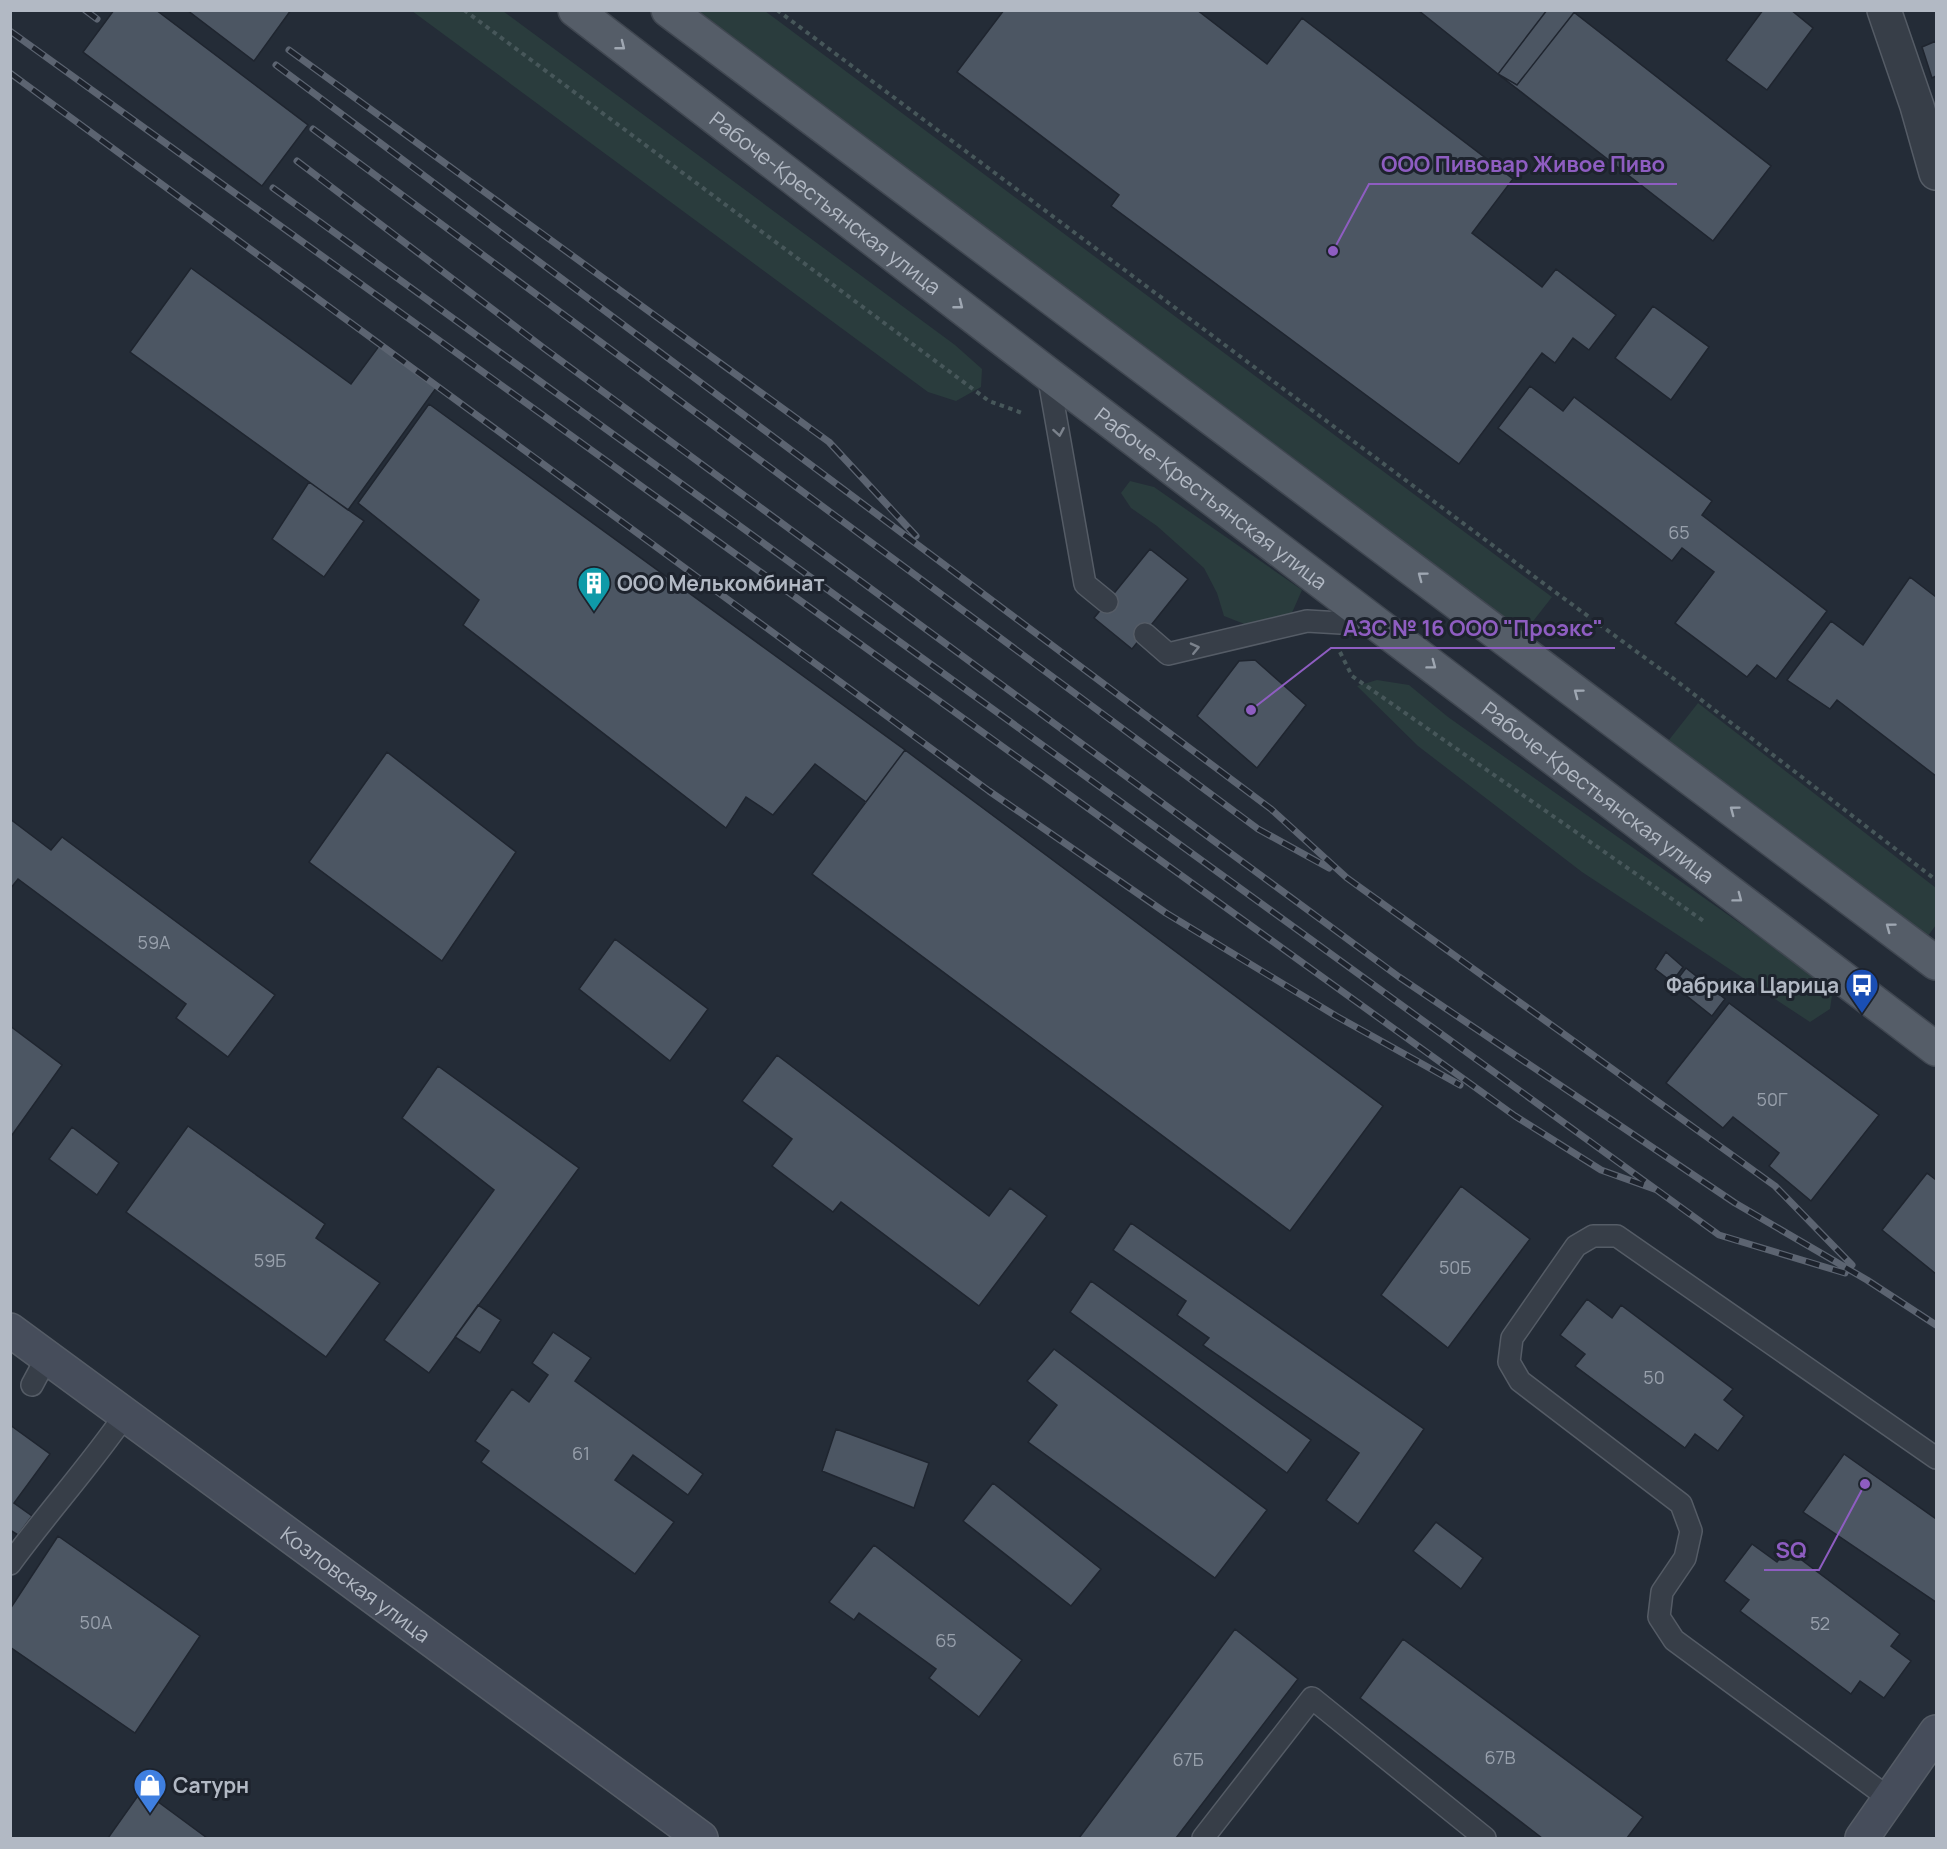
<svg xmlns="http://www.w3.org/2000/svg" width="1947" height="1849" viewBox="0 0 1947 1849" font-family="Manrope,sans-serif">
<rect width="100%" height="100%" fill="#242c37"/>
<path fill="#2a3c3d" d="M 412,11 L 503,11 L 955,345 L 982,369 L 981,387 L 956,401 L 928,392 Z
M 690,11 L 765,11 L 1552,597 L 1523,634 Z
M 1130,481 L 1154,487 L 1302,590 L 1291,615 L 1247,625 L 1224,616 L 1217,593 L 1204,568 L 1157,526 L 1131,508 L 1121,493 Z
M 1377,680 L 1409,685 L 1448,717 L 1833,989 L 1830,1009 L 1810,1022 L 1582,872 L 1418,746 L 1357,686 Z
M 1698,703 L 1936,888 L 1936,925 L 1922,944 L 1665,745 Z"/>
<path fill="#4c5663" stroke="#1f252f" stroke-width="1.5" d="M 114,10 L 156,10 L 308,125 L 262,186 L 83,52 Z
M 187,10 L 291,10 L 254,61 Z
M 1004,10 L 1197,10 L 1267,64 L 1302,18 L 1513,179 L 1472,233 L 1542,287 L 1556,269 L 1616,315 L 1589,350 L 1573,338 L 1555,363 L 1542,353 L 1459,464 L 1111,206 L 1119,195 L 957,72 Z
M 1418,10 L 1576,10 L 1517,85 L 1498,74 Z
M 1547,10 L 1571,10 L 1771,166 L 1713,241 L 1498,74 Z
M 1763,10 L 1791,10 L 1813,28 L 1767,90 L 1726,60 Z
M 1936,41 L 1936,76 L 1932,78 L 1922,47 Z
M 191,268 L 351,384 L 382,342 L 439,384 L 348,510 L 130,352 Z
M 1653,306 L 1709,347 L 1671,400 L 1615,358 Z
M 1530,386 L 1563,411 L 1574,397 L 1712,501 L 1702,515 L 1827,611 L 1776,679 L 1757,665 L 1747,677 L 1675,623 L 1714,572 L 1682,548 L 1672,561 L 1498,428 Z
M 429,404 L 905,750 L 866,802 L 815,764 L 773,815 L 746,797 L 726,828 L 463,625 L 479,600 L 358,503 Z
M 309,482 L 364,521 L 324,577 L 272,539 Z
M 1150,549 L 1188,579 L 1132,649 L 1094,618 Z
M 1910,577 L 1936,597 L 1936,776 L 1837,700 L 1830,709 L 1787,680 L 1831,621 L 1863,645 Z
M 1255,660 L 1306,705 L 1257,768 L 1197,716 L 1239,661 Z
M 905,750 L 1383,1106 L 1290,1231 L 812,874 Z
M 387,752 L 516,852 L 442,961 L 309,862 Z
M 10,819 L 51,850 L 62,837 L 275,995 L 228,1057 L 176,1018 L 186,1004 L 18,879 L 10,889 Z
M 615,939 L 708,1009 L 670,1061 L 579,989 Z
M 1666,952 L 1683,967 L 1672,982 L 1655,969 Z
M 1686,968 L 1725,999 L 1712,1016 L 1673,985 Z
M 1729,1003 L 1879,1115 L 1811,1201 L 1769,1166 L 1779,1153 L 1733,1117 L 1723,1128 L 1666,1083 Z
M 10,1026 L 62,1065 L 12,1135 L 10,1134 Z
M 777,1055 L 989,1216 L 1010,1188 L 1047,1216 L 979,1306 L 841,1202 L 833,1212 L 772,1166 L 792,1139 L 742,1101 Z
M 438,1066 L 579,1168 L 429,1373 L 384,1340 L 494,1190 L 402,1118 Z
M 188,1126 L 325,1224 L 316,1238 L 380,1283 L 326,1357 L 126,1212 Z
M 72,1127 L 119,1163 L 97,1195 L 49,1159 Z
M 1927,1173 L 1936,1180 L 1936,1274 L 1882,1230 Z
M 1461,1186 L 1530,1239 L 1448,1348 L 1381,1295 Z
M 1131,1223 L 1424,1429 L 1358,1524 L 1326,1500 L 1359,1453 L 1203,1345 L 1209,1338 L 1177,1315 L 1186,1301 L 1113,1250 Z
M 1091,1281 L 1311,1440 L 1287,1473 L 1070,1312 Z
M 1587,1299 L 1612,1318 L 1621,1305 L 1733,1389 L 1724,1400 L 1744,1416 L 1718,1451 L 1695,1434 L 1685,1448 L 1575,1366 L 1585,1354 L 1560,1335 Z
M 478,1305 L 501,1320 L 480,1353 L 455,1337 Z
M 553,1332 L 591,1358 L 575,1381 L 703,1474 L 688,1495 L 633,1455 L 615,1480 L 674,1522 L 635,1574 L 481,1462 L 489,1451 L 475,1441 L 512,1389 L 529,1402 L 548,1375 L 532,1363 Z
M 1054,1349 L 1267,1510 L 1215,1578 L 1028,1442 L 1057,1405 L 1027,1381 Z
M 10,1425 L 50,1454 L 14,1503 L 32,1516 L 18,1535 L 10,1530 Z
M 836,1429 L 929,1463 L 914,1508 L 822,1471 Z
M 1844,1454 L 1936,1519 L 1936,1602 L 1803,1512 Z
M 993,1483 L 1101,1569 L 1071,1606 L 963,1521 Z
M 1436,1522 L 1483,1558 L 1461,1589 L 1413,1551 Z
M 58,1536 L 200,1636 L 135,1733 L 10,1647 L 10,1609 Z
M 1752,1544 L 1777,1562 L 1787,1549 L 1900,1634 L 1891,1646 L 1911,1661 L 1884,1698 L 1860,1681 L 1851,1694 L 1740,1611 L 1749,1600 L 1724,1581 Z
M 874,1545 L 1022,1660 L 979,1717 L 929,1678 L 936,1669 L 859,1613 L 854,1620 L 829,1602 Z
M 1235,1629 L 1298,1679 L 1176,1838 L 1079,1838 Z
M 1403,1639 L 1643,1817 L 1627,1838 L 1542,1838 L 1360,1698 Z
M 142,1790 L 207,1838 L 108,1838 Z"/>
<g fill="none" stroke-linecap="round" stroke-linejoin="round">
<defs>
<path id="lane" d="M 1048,374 L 1085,584 L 1107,602
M 1145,634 L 1168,654 L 1307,621 L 1375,625
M 32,1385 L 47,1357
M 10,1564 C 47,1513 89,1467 125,1415
M 1890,1799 L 1674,1640 L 1659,1617 L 1662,1592 L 1685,1558 L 1691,1531 L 1681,1504 L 1520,1381 L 1509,1362 L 1512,1338 L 1576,1246 L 1593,1236 L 1617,1236 L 1936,1458
M 1203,1838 L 1312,1698 L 1485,1838"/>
<path id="street" d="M 1884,10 L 1917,106 L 1936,173"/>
<g id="secondary">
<path id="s1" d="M 10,1330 L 701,1838"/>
<path d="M 1862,1838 L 1936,1732"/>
</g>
<g id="primary">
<path id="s2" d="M 575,10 L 1048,374 L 1936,1049"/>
<path d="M 668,10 L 1936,963"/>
</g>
</defs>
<use href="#lane" stroke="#555c66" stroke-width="24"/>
<use href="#street" stroke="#555c66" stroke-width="36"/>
<use href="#secondary" stroke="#555c66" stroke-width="36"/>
<use href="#primary" stroke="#404751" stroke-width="36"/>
<path stroke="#47575a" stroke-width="4" stroke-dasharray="4.5 4.5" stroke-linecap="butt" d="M 464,10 L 989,401 L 1025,414
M 777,10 L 1551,589 L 1674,679 L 1936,880
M 1340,652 L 1352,676 L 1705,922"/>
<use href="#lane" stroke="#373e48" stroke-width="21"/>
<use href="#street" stroke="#373e48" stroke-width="33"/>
<use href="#secondary" stroke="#464d5b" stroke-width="33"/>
<use href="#primary" stroke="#555d68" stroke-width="33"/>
<defs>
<path id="rail" d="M 85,10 L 97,19
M 10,31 L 1515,1116 L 1601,1170 L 1657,1190
M 289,50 L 829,442 L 916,536
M 276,65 L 1271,809 L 1347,878 L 1775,1186 L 1852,1265
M 10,73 L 989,791 L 1166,913 L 1336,1016 L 1460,1085
M 313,129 L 1258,829 L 1329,868
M 297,161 L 545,349 L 1399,977 L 1735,1203 L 1867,1280 L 1936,1325
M 273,188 L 1719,1235 L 1845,1273"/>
</defs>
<use href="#rail" stroke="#5c6471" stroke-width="7"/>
<use href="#rail" stroke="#1d232d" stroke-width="4.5" stroke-dasharray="14" stroke-linecap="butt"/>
</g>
<defs><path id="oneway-chevron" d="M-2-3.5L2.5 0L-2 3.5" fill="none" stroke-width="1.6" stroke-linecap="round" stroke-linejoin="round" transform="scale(1.5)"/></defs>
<g stroke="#9fa7b2">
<use href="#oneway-chevron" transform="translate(621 46) rotate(38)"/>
<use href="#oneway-chevron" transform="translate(959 305) rotate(38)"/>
<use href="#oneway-chevron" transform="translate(1422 576) rotate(-143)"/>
<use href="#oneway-chevron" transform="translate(1432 665) rotate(37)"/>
<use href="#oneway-chevron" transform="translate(1578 693) rotate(-143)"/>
<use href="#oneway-chevron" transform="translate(1734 810) rotate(-143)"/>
<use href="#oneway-chevron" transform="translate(1738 898) rotate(37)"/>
<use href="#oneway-chevron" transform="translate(1890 927) rotate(-143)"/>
</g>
<g stroke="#7b828c">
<use href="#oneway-chevron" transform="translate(1059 432) rotate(80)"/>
<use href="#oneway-chevron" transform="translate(1195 648) rotate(-13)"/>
</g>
<defs>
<symbol id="building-pin" viewBox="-11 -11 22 30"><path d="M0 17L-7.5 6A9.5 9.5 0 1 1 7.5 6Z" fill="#0f9aa8" stroke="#1d232d"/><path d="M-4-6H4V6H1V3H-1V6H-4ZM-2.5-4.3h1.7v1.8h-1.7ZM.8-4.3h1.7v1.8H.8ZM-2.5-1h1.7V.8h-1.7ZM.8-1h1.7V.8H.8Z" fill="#fff"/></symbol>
<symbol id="bus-pin" viewBox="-11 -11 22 30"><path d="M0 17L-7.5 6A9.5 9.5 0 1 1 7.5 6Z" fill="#1a4fb4" stroke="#1d232d"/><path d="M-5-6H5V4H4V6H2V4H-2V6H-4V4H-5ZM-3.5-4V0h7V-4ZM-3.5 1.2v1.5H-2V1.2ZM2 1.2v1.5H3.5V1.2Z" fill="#fff"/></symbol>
<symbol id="shop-pin" viewBox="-11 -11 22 30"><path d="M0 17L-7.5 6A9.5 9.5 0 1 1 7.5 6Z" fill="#3f7fe0" stroke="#1d232d"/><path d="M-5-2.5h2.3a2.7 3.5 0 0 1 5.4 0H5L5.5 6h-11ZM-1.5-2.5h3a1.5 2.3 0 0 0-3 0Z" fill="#fff"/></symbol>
</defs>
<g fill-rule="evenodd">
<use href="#building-pin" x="575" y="564" width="38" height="52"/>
<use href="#bus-pin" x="1843" y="966" width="38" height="52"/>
<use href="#shop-pin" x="131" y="1766" width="38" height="52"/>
</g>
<g text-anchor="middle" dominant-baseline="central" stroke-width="6" stroke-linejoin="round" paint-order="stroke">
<g font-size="18" fill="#98a0ac">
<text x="1679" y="532">65</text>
<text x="154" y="942">59А</text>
<text x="1772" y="1099">50Г</text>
<text x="270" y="1260">59Б</text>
<text x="1455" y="1267">50Б</text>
<text x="1654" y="1377">50</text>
<text x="581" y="1453">61</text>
<text x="96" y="1622">50А</text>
<text x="1820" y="1623">52</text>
<text x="946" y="1640">65</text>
<text x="1500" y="1757">67В</text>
<text x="1188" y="1759">67Б</text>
</g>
<g font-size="21" fill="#b2b9c4" stroke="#1d232d">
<text stroke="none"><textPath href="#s2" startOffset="316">Рабоче-Крестьянская улица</textPath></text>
<text stroke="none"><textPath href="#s2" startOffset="802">Рабоче-Крестьянская улица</textPath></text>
<text stroke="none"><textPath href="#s2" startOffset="1288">Рабоче-Крестьянская улица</textPath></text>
<text stroke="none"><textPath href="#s1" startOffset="429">Козловская улица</textPath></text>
</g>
<g font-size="21" font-weight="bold" fill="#b2b9c4" stroke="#1d232d" text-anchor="start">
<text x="617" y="583">ООО Мелькомбинат</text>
<text x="1839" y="985" text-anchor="end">Фабрика Царица</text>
<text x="173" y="1785">Сатурн</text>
</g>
</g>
<path fill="none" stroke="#8e5dc1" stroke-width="2" d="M1333 251L1369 184H1677M1251 710L1331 648H1615M1865 1484L1819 1570H1764"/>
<g fill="#8e5dc1" stroke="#1d232d" stroke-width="2">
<circle cx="1333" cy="251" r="6"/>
<circle cx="1251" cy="710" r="6"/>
<circle cx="1865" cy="1484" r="6"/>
</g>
<g font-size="22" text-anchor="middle" font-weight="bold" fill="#8e5dc1" stroke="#1d232d" stroke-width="6" stroke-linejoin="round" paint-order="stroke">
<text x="1523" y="172">ООО Пивовар Живое Пиво</text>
<text x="1473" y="636">АЗС № 16 ООО "Проэкс"</text>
<text x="1791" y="1558">SQ</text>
</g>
<rect width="1947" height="1849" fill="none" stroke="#b2b9c4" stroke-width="24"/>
</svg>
